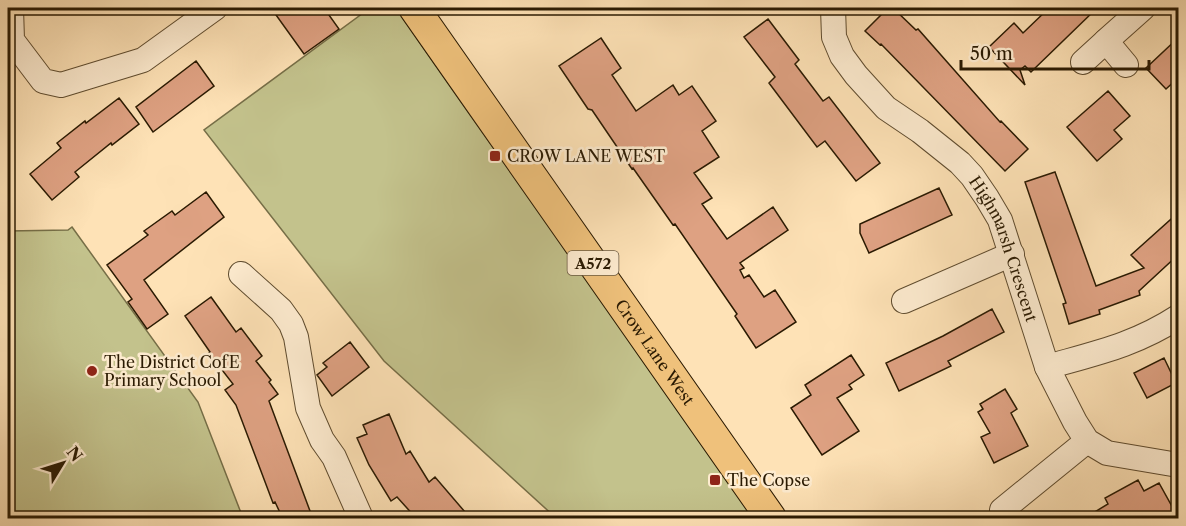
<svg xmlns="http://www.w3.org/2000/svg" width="1186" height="526" viewBox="0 0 1186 526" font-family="'Libre Caslon Text',serif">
<rect width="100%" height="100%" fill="#fee2b6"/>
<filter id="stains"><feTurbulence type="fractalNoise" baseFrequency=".00333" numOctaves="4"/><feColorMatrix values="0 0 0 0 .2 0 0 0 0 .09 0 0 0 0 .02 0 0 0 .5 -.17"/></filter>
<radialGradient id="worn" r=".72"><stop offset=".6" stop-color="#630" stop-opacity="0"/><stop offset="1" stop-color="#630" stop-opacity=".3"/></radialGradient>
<path fill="#c3c28c" stroke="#766e47" stroke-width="1.5" d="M 370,8 L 396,8 C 513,180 638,348 759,518 L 556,518 L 384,361 L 204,130 Z
M 72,227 L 198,402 L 243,518 L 8,518 L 8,231 L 68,230 Z"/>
<path fill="#dea182" stroke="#2a1a02" stroke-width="1.5" d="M 271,8 L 324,8 L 339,29 L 304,54 Z
M 888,8 L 893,8 L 916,30 L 918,29 L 1000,122 L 1001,121 L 1028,149 L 1005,171 L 881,44 L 880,45 L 865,31 Z
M 1049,8 L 1097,8 L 1031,72 L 1025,66 L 1020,70 L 1025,85 L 989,47 L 1014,23 L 1023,33 Z
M 768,19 L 799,60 L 795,64 L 823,101 L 829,97 L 880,163 L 856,181 L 825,141 L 817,147 L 769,83 L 775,77 L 744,37 Z
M 1179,37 L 1179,77 L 1166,89 L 1146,68 Z
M 601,38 L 621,68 L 612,75 L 636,111 L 673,85 L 679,95 L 692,86 L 716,121 L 702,131 L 719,157 L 694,173 L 712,198 L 702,204 L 727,239 L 773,207 L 788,230 L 740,263 L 744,268 L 740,270 L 744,278 L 749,275 L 764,297 L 775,290 L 796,322 L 756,348 L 735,316 L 737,314 L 675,224 L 673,225 L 633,168 L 632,169 L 592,110 L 588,109 L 559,66 Z
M 196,61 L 214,86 L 153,132 L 136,107 Z
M 1108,91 L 1130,116 L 1114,130 L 1122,139 L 1097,161 L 1067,127 Z
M 119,98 L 139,124 L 112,145 L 111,143 L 75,172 L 79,177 L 52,200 L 30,174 L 61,148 L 57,143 L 85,121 L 86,123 Z
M 1055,172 L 1096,286 L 1144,268 L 1131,255 L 1179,212 L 1179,254 L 1139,291 L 1140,295 L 1099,310 L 1100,314 L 1069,324 L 1063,304 L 1066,303 L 1025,182 Z
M 939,188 L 952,215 L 869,253 L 860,233 L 860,224 Z
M 206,192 L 224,217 L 144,280 L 168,314 L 147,329 L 128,302 L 132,299 L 107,265 L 148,235 L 144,231 L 172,211 L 175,215 Z
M 211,297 L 236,332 L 241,328 L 262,356 L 256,361 L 271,380 L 269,382 L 278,394 L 269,401 L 313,519 L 283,519 L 275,502 L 273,503 L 236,405 L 225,390 L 233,384 L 209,353 L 210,352 L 185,316 Z
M 992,309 L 1004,332 L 948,361 L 951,366 L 899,391 L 886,363 L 943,336 Z
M 350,342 L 369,367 L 332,396 L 317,375 L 327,367 L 323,363 Z
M 851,355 L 864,375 L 849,385 L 852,389 L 837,398 L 859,431 L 822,455 L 791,408 L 811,395 L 805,385 Z
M 1164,358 L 1176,383 L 1147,398 L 1134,373 Z
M 1005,389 L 1017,409 L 1011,413 L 1028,446 L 994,463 L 981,437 L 990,433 L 978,412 L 983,409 L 980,404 Z
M 389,414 L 406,454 L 410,451 L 429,482 L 435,477 L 471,519 L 416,518 L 397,497 L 391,501 L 369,465 L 357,438 L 367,434 L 363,425 Z
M 1138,480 L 1144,491 L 1159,483 L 1179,519 L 1083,519 L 1108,504 L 1105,498 Z"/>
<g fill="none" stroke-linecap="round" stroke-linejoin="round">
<defs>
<g id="minor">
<path d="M 11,8 L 12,40 L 43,81 L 61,85 L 143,60 L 215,8"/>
<path id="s1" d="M 833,8 L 834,37 L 842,56 L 856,75 L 886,108 L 920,131 L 960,163 L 972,176 L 987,198 L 1000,220 L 1047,367 L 1075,422 L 1087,441 L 1107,453 L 1178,465"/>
<path d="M 1106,41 L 1143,8"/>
<path d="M 1083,62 L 1106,41 L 1126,65"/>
<path d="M 241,274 L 281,310 L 291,324 L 296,337 L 308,408 L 322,440 L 334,457 L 361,518"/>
<path d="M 904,301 L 1012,254"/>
<path d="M 1047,367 C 1096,353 1135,345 1178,317"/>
<path d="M 1002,510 L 1087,441"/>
</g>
<g id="major">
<path id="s2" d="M 414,8 L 771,518"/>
</g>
</defs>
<use href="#minor" stroke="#5f4c2f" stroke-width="26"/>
<use href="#major" stroke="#2a1a02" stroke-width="32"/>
<use href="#minor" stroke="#feecd0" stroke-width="24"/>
<use href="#major" stroke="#efc17b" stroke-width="30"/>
</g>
<g fill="#8f2418" stroke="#feecd0" stroke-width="2">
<rect x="489" y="150" width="12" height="12" rx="3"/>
<circle cx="92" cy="371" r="6"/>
<rect x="709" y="474" width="12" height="12" rx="3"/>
</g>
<g text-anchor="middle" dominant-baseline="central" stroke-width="5" stroke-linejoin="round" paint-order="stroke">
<rect fill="#feecd0" stroke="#6a5940" stroke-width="1.5" x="567.5" y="251" width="51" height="24" rx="4.5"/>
<g font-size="15" font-weight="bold" fill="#2a1a02">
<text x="593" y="263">A572</text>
</g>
<g font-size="16" fill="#2a1a02" stroke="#feecd0" text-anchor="start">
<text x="507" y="156">CROW LANE WEST</text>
<text x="104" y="362">The District CofE<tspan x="104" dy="18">Primary School</tspan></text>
<text x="727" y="480">The Copse</text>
</g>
<g font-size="16" fill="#2a1a02" stroke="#feecd0">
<text stroke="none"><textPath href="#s1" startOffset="308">Highmarsh Crescent</textPath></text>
<text stroke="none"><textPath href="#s2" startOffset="420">Crow Lane West</textPath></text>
</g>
</g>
<rect width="1186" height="526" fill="none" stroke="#fee2b6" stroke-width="30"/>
<rect x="9" y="9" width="1168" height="508" fill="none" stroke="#2a1a02" stroke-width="3"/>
<rect x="15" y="15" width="1156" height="496" fill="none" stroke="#2a1a02" stroke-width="1.5"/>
<g transform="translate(63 463) rotate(52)" stroke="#feecd0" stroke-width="4.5" paint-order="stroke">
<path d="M0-4.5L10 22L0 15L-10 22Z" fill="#2a1a02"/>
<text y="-9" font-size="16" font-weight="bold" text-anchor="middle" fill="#2a1a02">N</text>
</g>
<path d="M961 60v9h188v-9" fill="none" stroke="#2a1a02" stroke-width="3"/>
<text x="970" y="60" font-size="18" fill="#2a1a02" stroke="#feecd0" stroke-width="4.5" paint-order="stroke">50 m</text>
<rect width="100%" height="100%" filter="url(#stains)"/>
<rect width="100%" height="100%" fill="url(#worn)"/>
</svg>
